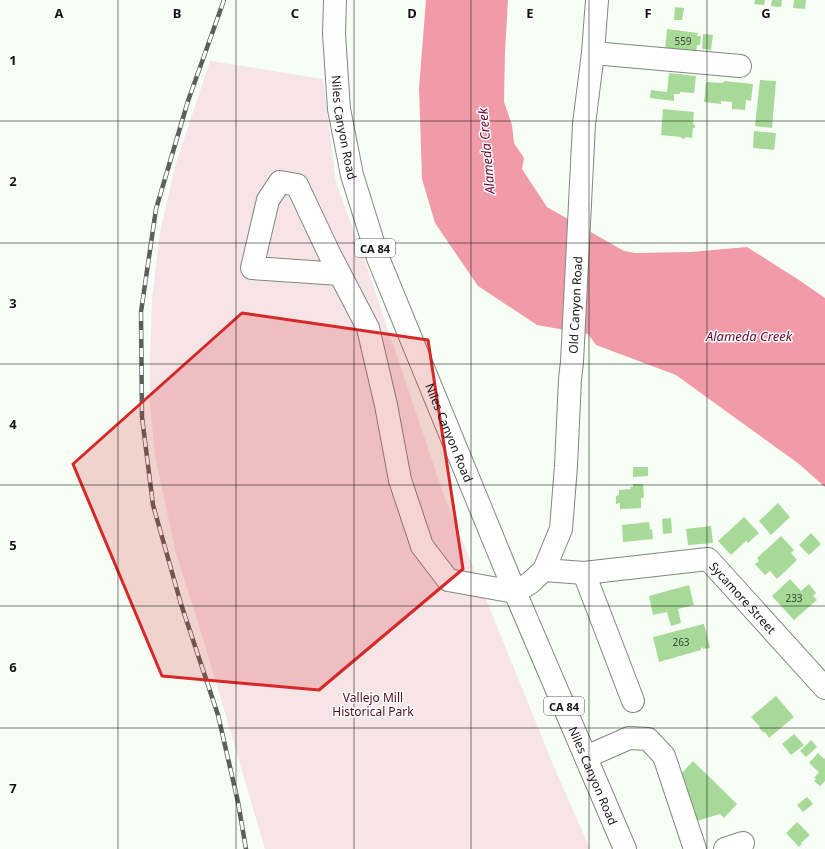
<svg xmlns="http://www.w3.org/2000/svg" width="825" height="849" viewBox="0 0 825 849" font-family="'Noto Sans',sans-serif">
<rect width="100%" height="100%" fill="#f7fef5"/>
<path fill="#f6e4e6" d="M 210,61 L 323,79 L 336,183 L 365,261 L 443,493 L 554,767 L 590,849 L 265,849 L 205,645 L 176,553 L 155,456 L 150,403 L 150,363 L 152,298 L 160,232 L 176,163 Z"/>
<path fill="#f29ba8" d="M 426,0 L 508,0 L 505,52 L 504,102 L 512,125 L 514,143 L 524,158 L 522,169 L 547,207 L 624,251 L 635,253 L 691,252 L 747,247 L 799,280 L 825,298 L 825,487 L 799,464 L 676,375 L 596,345 L 588,334 L 537,325 L 478,286 L 435,223 L 422,179 L 419,88 Z"/>
<path fill="#a7da98" d="M 755,0 L 765,0 L 764,5 L 754,4 Z
M 772,0 L 782,0 L 781,7 L 771,6 Z
M 794,0 L 806,0 L 805,9 L 793,8 Z
M 675,7 L 684,8 L 682,20 L 674,20 Z
M 667,29 L 698,33 L 697,36 L 701,36 L 700,45 L 697,45 L 696,55 L 665,51 Z
M 703,34 L 713,35 L 711,50 L 702,49 Z
M 669,73 L 696,76 L 694,93 L 680,92 L 680,94 L 674,94 L 674,101 L 650,98 L 651,90 L 667,92 Z
M 760,80 L 776,81 L 772,128 L 755,126 Z
M 724,81 L 753,84 L 751,101 L 746,100 L 745,110 L 732,109 L 732,102 L 721,101 L 721,104 L 704,102 L 706,82 L 723,83 Z
M 663,109 L 694,112 L 693,124 L 695,125 L 695,128 L 693,128 L 692,138 L 685,137 L 685,139 L 681,138 L 681,137 L 661,135 Z
M 754,131 L 776,133 L 774,150 L 753,148 Z
M 633,467 L 648,467 L 648,476 L 633,477 Z
M 633,484 L 643,484 L 644,498 L 641,498 L 641,508 L 620,509 L 620,503 L 616,504 L 616,496 L 619,495 L 619,490 L 631,489 L 630,487 L 633,487 Z
M 778,503 L 790,517 L 771,535 L 759,521 Z
M 744,517 L 759,533 L 748,543 L 746,541 L 731,555 L 718,541 Z
M 671,518 L 672,533 L 663,534 L 662,519 Z
M 649,522 L 650,530 L 652,529 L 653,539 L 623,542 L 622,525 Z
M 711,526 L 713,543 L 688,545 L 686,529 Z
M 811,533 L 821,544 L 809,555 L 799,545 Z
M 781,536 L 794,550 L 791,553 L 797,560 L 777,579 L 770,571 L 765,575 L 755,564 L 759,561 L 757,558 Z
M 790,579 L 801,591 L 809,584 L 816,593 L 813,596 L 817,600 L 794,620 L 772,596 Z
M 689,585 L 694,605 L 678,609 L 681,623 L 671,626 L 667,612 L 653,615 L 649,596 Z
M 704,624 L 710,648 L 703,649 L 702,647 L 701,648 L 701,650 L 659,662 L 653,637 Z
M 776,696 L 794,717 L 769,738 L 765,732 L 764,733 L 759,728 L 760,727 L 751,717 Z
M 794,734 L 804,745 L 791,755 L 782,744 Z
M 811,740 L 817,747 L 806,757 L 800,751 Z
M 818,753 L 824,759 L 825,758 L 825,781 L 820,786 L 814,781 L 816,779 L 814,778 L 819,772 L 809,763 Z
M 693,761 L 737,804 L 724,818 L 720,814 L 697,821 L 682,773 Z
M 807,797 L 813,804 L 803,812 L 797,805 Z
M 797,822 L 810,835 L 801,843 L 802,844 L 799,847 L 786,833 Z"/>
<g fill="none" stroke-linecap="round" stroke-linejoin="round">
<defs>
<g id="minor">
<path d="M 593,53 L 740,66"/>
<path id="s1" d="M 340,274 L 252,268 L 268,200 L 280,182 L 297,185 L 329,253 L 368,328 L 386,405 L 400,480 L 422,546 L 448,580 L 515,592 L 530,583 L 544,570 L 561,529 L 566,466 L 570,379 L 572,362 L 584,124 L 593,53 L 597,0"/>
<path id="s2" d="M 544,570 L 584,573 L 708,559 L 825,688"/>
<path d="M 584,573 L 633,701"/>
<path d="M 586,757 L 629,738 L 648,739 L 664,756 L 695,849"/>
<path d="M 725,849 L 743,843"/>
</g>
<g id="major">
<path id="s3" d="M 335,0 L 334,34 L 339,109 L 352,175 L 378,258 L 515,592 L 625,849"/>
</g>
</defs>
<use href="#minor" stroke="#81877f" stroke-width="24"/>
<use href="#major" stroke="#81877f" stroke-width="24"/>
<use href="#minor" stroke="#fff" stroke-width="22"/>
<use href="#major" stroke="#fff" stroke-width="22"/>
<defs>
<path id="rail" d="M 224,0 L 188,101 L 156,209 L 141,312 L 142,417 L 153,505 L 181,604 L 218,715 L 238,802 L 246,849"/>
</defs>
<use href="#rail" stroke="#5c605b" stroke-width="4.5"/>
<use href="#rail" stroke="#fff" stroke-width="3" stroke-dasharray="9" stroke-linecap="butt"/>
</g>
<path fill="#d62828" fill-opacity="0.2" stroke="#d62828" stroke-width="3" stroke-linejoin="round" d="M 242,313 L 428,340 L 463,569 L 319,690 L 162,676 L 73,464 Z"/>
<path fill="none" stroke="#111411" stroke-width="1" stroke-opacity="0.55" d="M 118,0 L 118,849M 236,0 L 236,849M 354,0 L 354,849M 471,0 L 471,849M 589,0 L 589,849M 707,0 L 707,849M 0,121 L 825,121M 0,243 L 825,243M 0,364 L 825,364M 0,485 L 825,485M 0,606 L 825,606M 0,728 L 825,728"/>
<g text-anchor="middle" dominant-baseline="central" stroke-width="3" stroke-linejoin="round" paint-order="stroke">
<g font-size="10" fill="#364633">
<text x="683" y="41">559</text>
<text x="794" y="598">233</text>
<text x="681" y="642">263</text>
</g>
<g fill="#fff" stroke="#585a58" stroke-width="1">
<rect x="355" y="239" width="40" height="18" rx="3"/>
<rect x="544" y="697" width="40" height="18" rx="3"/>
</g>
<g font-size="11" font-weight="bold" fill="#111411">
<text x="375" y="248">CA 84</text>
<text x="564" y="706">CA 84</text>
</g>
<g font-size="12" fill="#111411" stroke="#fff">
<text stroke="none"><textPath href="#s3" startOffset="128">Niles Canyon Road</textPath></text>
<text stroke="none"><textPath href="#s1" startOffset="998">Old Canyon Road</textPath></text>
<text stroke="none"><textPath href="#s3" startOffset="452">Niles Canyon Road</textPath></text>
<text stroke="none"><textPath href="#s2" startOffset="217">Sycamore Street</textPath></text>
<text stroke="none"><textPath href="#s3" startOffset="824">Niles Canyon Road</textPath></text>
</g>
<g font-size="12" fill="#54071f" stroke="#fff">
<text x="373" y="697">Vallejo Mill<tspan x="373" dy="14">Historical Park</tspan></text>
</g>
<g font-size="13" font-style="italic" fill="#6d0228" stroke="#fff">
<text transform="translate(486 151) rotate(-95)">Alameda Creek</text>
<text x="749" y="336">Alameda Creek</text>
</g>
</g>
<g font-size="13" text-anchor="middle" font-weight="bold" fill="#111411" stroke="#fff" stroke-width="3" stroke-linejoin="round" paint-order="stroke">
<text x="59" y="18">A</text>
<text x="177" y="18">B</text>
<text x="295" y="18">C</text>
<text x="412" y="18">D</text>
<text x="530" y="18">E</text>
<text x="648" y="18">F</text>
<text x="766" y="18">G</text>
<text x="13" y="65">1</text>
<text x="13" y="186">2</text>
<text x="13" y="308">3</text>
<text x="13" y="429">4</text>
<text x="13" y="550">5</text>
<text x="13" y="672">6</text>
<text x="13" y="793">7</text>
</g>
</svg>
